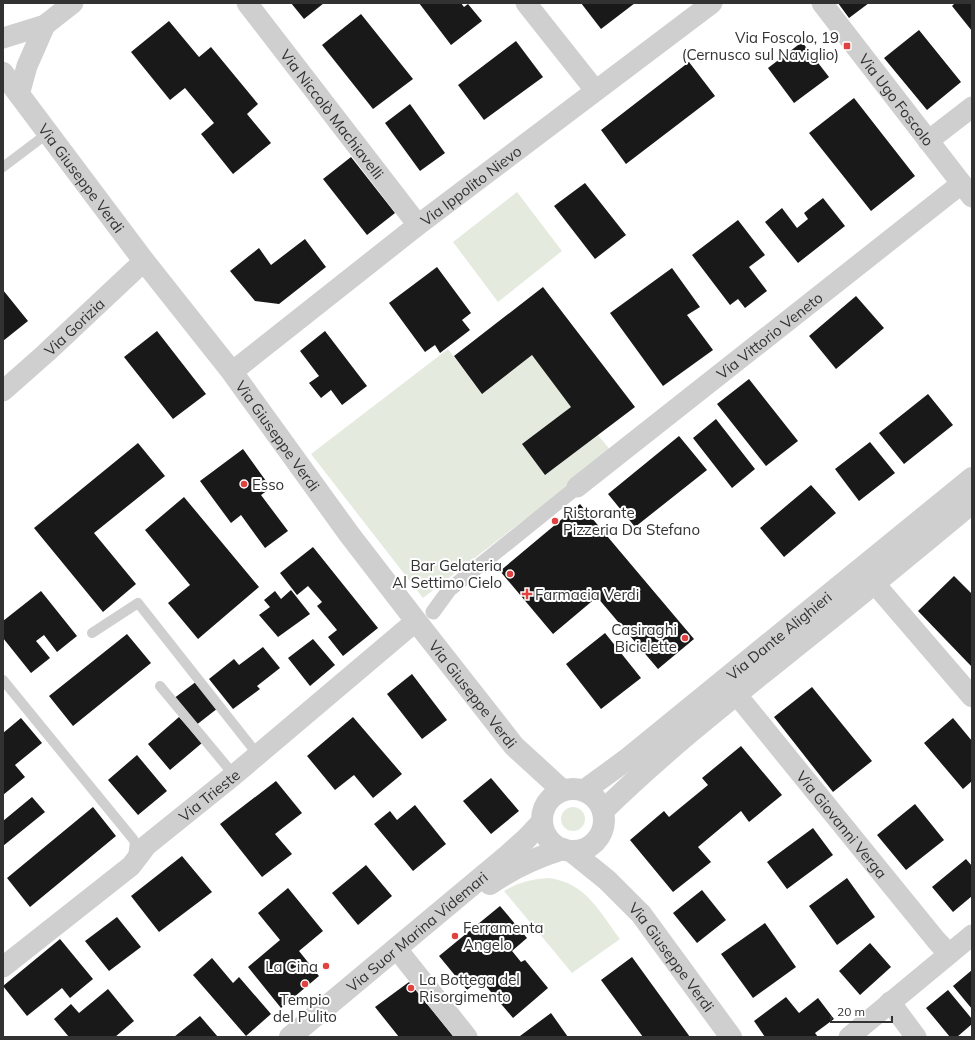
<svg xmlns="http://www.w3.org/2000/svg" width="975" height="1040" viewBox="0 0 975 1040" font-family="Mulish,sans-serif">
<rect width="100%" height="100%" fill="#fff"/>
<path fill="#e4ebde" d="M 517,192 L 562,251 L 498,302 L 453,242 Z
M 448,349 L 482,394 L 532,355 L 612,452 L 423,598 L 311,454 Z
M561 819a12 12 0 1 1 24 0a12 12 0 1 1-24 0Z
M 549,878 C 586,883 599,911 620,939 L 572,973 L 504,891 C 519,882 532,879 549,878 Z"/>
<path fill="#191919" d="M 291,3 L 324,3 L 304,19 Z
M 419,3 L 461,3 L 464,7 L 468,4 L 482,21 L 451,45 Z
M 581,3 L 635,3 L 601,29 Z
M 838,3 L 869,3 L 849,18 Z
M 955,3 L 972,3 L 972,31 L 952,6 Z
M 361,14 L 413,79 L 373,109 L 322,45 Z
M 169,21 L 199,57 L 211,47 L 258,104 L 247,114 L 271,143 L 233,174 L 201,134 L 214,123 L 185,88 L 170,100 L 131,52 Z
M 919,30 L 961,82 L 927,110 L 884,58 Z
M 516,41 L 543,77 L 484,120 L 458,85 Z
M 802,42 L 829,77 L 794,103 L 768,68 Z
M 689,62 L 715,96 L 626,164 L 601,130 Z
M 854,98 L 915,176 L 871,211 L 809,133 Z
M 410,104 L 445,153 L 420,171 L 385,123 Z
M 351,157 L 395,213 L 367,235 L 323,179 Z
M 585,183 L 626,235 L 595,259 L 554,206 Z
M 823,198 L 845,226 L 798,263 L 765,222 L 782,208 L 797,228 L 808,219 L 804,213 Z
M 738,220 L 765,255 L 749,267 L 767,291 L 745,308 L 738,299 L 730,305 L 692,255 Z
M 305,239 L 326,267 L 279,304 L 255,301 L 230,271 L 259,248 L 271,265 Z
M 437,267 L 471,313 L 462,320 L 470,330 L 440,353 L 435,345 L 425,352 L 389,303 Z
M 672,268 L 700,307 L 687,315 L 713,350 L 663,386 L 610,313 Z
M 543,287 L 635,407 L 545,475 L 522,444 L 571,407 L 532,355 L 482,394 L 454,356 Z
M 3,290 L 28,321 L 3,341 Z
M 856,296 L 884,328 L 836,369 L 809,336 Z
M 157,331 L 206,394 L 173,419 L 124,357 Z
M 325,331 L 367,386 L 342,405 L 331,390 L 321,398 L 309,383 L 319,376 L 300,351 Z
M 749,379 L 798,441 L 766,466 L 717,404 Z
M 928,394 L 953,425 L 904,464 L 879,433 Z
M 716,419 L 755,469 L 732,488 L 693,438 Z
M 679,436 L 707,470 L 635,527 L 608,494 Z
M 870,442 L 895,473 L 859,501 L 835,469 Z
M 138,443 L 165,476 L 94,533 L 136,584 L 103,612 L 34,528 Z
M 243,449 L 271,488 L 261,495 L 288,531 L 265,548 L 241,515 L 231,523 L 200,481 Z
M 811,485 L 836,513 L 784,557 L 760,528 Z
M 184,497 L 259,587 L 198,639 L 168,603 L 190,585 L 145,530 Z
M 580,504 L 694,639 L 658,669 L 597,597 L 553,634 L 500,571 Z
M 313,547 L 378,628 L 343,656 L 328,637 L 337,630 L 317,606 L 322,602 L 308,586 L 297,595 L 280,573 Z
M 954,576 L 972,594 L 972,667 L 918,611 Z
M 291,590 L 310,614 L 278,637 L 259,615 L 270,607 L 264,600 L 275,591 L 281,599 Z
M 41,591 L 77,636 L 57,652 L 44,635 L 36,641 L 50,658 L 31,673 L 3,638 L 3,621 Z
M 605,633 L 641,678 L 601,709 L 566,664 Z
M 127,634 L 151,663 L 73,726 L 49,696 Z
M 313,639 L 335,665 L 310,686 L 288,658 Z
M 263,647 L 280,668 L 257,686 L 260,689 L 233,709 L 209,679 L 234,659 L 239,665 Z
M 412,674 L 447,720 L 422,739 L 387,694 Z
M 197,681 L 218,708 L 195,726 L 173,699 Z
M 812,687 L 872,761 L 833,792 L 774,717 Z
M 179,717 L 202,743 L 170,770 L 148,744 Z
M 353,717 L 402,774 L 373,798 L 354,775 L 335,790 L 307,756 Z
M 21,718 L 42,743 L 15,765 L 25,777 L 3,795 L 3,733 Z
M 953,718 L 972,741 L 972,781 L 963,789 L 924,743 Z
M 741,746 L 782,795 L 749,822 L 741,811 L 698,847 L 711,862 L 673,892 L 630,840 L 664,811 L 669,817 L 708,785 L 702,778 Z
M 137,755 L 167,791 L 138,815 L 108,780 Z
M 491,778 L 519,811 L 491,834 L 463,801 Z
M 276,781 L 302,813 L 275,834 L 292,854 L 262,877 L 220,824 Z
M 32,797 L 45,812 L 3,846 L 3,821 Z
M 915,804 L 944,840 L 906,870 L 877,835 Z
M 415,805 L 446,844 L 413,871 L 374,824 L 390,811 L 397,820 Z
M 93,807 L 116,836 L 30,907 L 7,878 Z
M 813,828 L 833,855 L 787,889 L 767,862 Z
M 182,856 L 212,892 L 159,932 L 131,896 Z
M 966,859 L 972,866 L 972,896 L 953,912 L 932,887 Z
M 366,865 L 392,896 L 358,925 L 332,893 Z
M 847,878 L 875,917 L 837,945 L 809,906 Z
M 288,888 L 323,931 L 299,951 L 319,976 L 281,1008 L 248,967 L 280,940 L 258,913 Z
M 702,890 L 726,920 L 697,943 L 673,913 Z
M 500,906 L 527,938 L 512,951 L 521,962 L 525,960 L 548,988 L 513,1018 L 480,979 L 467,990 L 439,956 Z
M 117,917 L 141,947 L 109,971 L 85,941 Z
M 765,923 L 796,967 L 753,998 L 721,954 Z
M 60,939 L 93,979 L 70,998 L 62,988 L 27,1016 L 3,986 Z
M 870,943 L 891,967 L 860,995 L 839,971 Z
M 632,957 L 690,1037 L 643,1037 L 601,980 Z
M 212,958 L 233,983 L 239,977 L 271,1014 L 246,1036 L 193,975 Z
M 972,970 L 972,1009 L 953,986 Z
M 409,982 L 454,1037 L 399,1037 L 375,1007 Z
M 108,989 L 134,1021 L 115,1037 L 69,1037 L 54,1019 L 71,1004 L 79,1013 Z
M 948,990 L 972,1019 L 972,1024 L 957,1037 L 950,1037 L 926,1008 Z
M 786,997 L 799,1013 L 818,998 L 834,1019 L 815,1033 L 818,1037 L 765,1037 L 754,1021 Z
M 551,1013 L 568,1037 L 520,1037 L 520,1036 Z
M 200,1016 L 218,1037 L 174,1037 Z"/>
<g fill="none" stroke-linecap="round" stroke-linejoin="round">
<path stroke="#cfcfcf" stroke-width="10" d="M 3,167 L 48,133
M 92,633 L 138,603 L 258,755
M 3,680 L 133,839 L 135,842 L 133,857
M 160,686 L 234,775"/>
<path stroke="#cfcfcf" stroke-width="15" d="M 433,612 L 449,590 L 577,487"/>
<g stroke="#cfcfcf" stroke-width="21">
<path id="s1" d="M 247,3 L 418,225"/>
<path d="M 526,3 L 595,90"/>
<path id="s2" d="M 822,3 L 972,197"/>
<path d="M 3,38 L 45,25 L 73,3"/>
<path d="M 19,95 L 27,66 L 45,25"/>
<path d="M 928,141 L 972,107"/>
<path id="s3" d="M 232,372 L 418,225 L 712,3"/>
<path id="s4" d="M 3,391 L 46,353 L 144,261"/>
<path id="s5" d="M 577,487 L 961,184"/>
<path d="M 875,584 L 972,697"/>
<path id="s6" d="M 736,694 L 936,940 L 949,954"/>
<path d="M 396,948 L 467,1037"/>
<path id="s7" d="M 3,967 L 131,866 L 147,845 L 234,775 L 416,621"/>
<path d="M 890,1002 L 916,1037"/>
<path d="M 849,1037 L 972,935"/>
</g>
<g stroke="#cfcfcf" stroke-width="22">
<path id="s8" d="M 3,73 L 144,261 L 232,372 L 349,534 L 416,621 L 514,746 L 562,790"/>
<circle cx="573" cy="820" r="31"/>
<path id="s9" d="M 585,790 L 626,760 L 972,478"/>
<path d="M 603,811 C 667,748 738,693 808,637 C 863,593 918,548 972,503"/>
<path id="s10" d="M 571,851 L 607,880 L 641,914 L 731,1037"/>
<path d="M 490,884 C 513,868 537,857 563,849"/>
<path id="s11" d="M 290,1037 L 507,856 L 526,839 L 542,822"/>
</g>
</g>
<g fill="#df423f" stroke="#fff" stroke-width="1.5">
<rect x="843" y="42" width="8" height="8" rx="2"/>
<circle cx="244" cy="484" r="4"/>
<circle cx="555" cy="521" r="4"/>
<circle cx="510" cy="574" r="4"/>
<path d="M525 588h4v4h4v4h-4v4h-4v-4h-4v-4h4z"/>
<circle cx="685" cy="638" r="4"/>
<circle cx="455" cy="936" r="4"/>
<circle cx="326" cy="966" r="4"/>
<circle cx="305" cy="984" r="4"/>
<circle cx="411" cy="988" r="4"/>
</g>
<g text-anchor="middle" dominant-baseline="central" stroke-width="4" stroke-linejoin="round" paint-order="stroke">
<g font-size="15" fill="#323232" stroke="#fff" text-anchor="start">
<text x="839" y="37" text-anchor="end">Via Foscolo, 19<tspan x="839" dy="17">(Cernusco sul Naviglio)</tspan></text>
<text x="252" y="484">Esso</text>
<text x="563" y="512">Ristorante<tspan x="563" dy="17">Pizzeria Da Stefano</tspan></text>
<text x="502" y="565" text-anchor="end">Bar Gelateria<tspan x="502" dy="17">Al Settimo Cielo</tspan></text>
<text x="535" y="594">Farmacia Verdi</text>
<text x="677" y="629" text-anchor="end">Casiraghi<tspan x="677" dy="17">Biciclette</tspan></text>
<text x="463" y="927">Ferramenta<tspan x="463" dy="17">Angelo</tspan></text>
<text x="318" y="966" text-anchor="end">La Cina</text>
<text x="419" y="979">La Bottega del<tspan x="419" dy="17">Risorgimento</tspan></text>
<text x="305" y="999" text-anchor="middle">Tempio<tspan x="305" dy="17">del Pulito</tspan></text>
</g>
<g font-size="15" fill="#323232" stroke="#fff">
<text stroke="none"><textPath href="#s2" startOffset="122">Via Ugo Foscolo</textPath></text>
<text stroke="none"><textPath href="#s1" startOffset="140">Via Niccolò Machiavelli</textPath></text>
<text stroke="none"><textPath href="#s8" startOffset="131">Via Giuseppe Verdi</textPath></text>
<text stroke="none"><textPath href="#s3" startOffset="303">Via Ippolito Nievo</textPath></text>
<text stroke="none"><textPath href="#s4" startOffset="96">Via Gorizia</textPath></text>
<text stroke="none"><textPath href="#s5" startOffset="245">Via Vittorio Veneto</textPath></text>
<text stroke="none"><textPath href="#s8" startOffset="455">Via Giuseppe Verdi</textPath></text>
<text stroke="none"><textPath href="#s9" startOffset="248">Via Dante Alighieri</textPath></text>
<text stroke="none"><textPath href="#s8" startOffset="779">Via Giuseppe Verdi</textPath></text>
<text stroke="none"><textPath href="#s7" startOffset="269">Via Trieste</textPath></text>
<text stroke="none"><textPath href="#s6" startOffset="168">Via Giovanni Verga</textPath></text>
<text stroke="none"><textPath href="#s11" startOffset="165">Via Suor Marina Videmari</textPath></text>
<text stroke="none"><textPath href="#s10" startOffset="147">Via Giuseppe Verdi</textPath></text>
</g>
</g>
<rect width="975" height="1040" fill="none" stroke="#323232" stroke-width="8"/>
<path d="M831 1016v6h61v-6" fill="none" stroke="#323232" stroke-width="2"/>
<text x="837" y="1016" font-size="12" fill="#323232" stroke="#ffffff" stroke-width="3" paint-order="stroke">20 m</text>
</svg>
